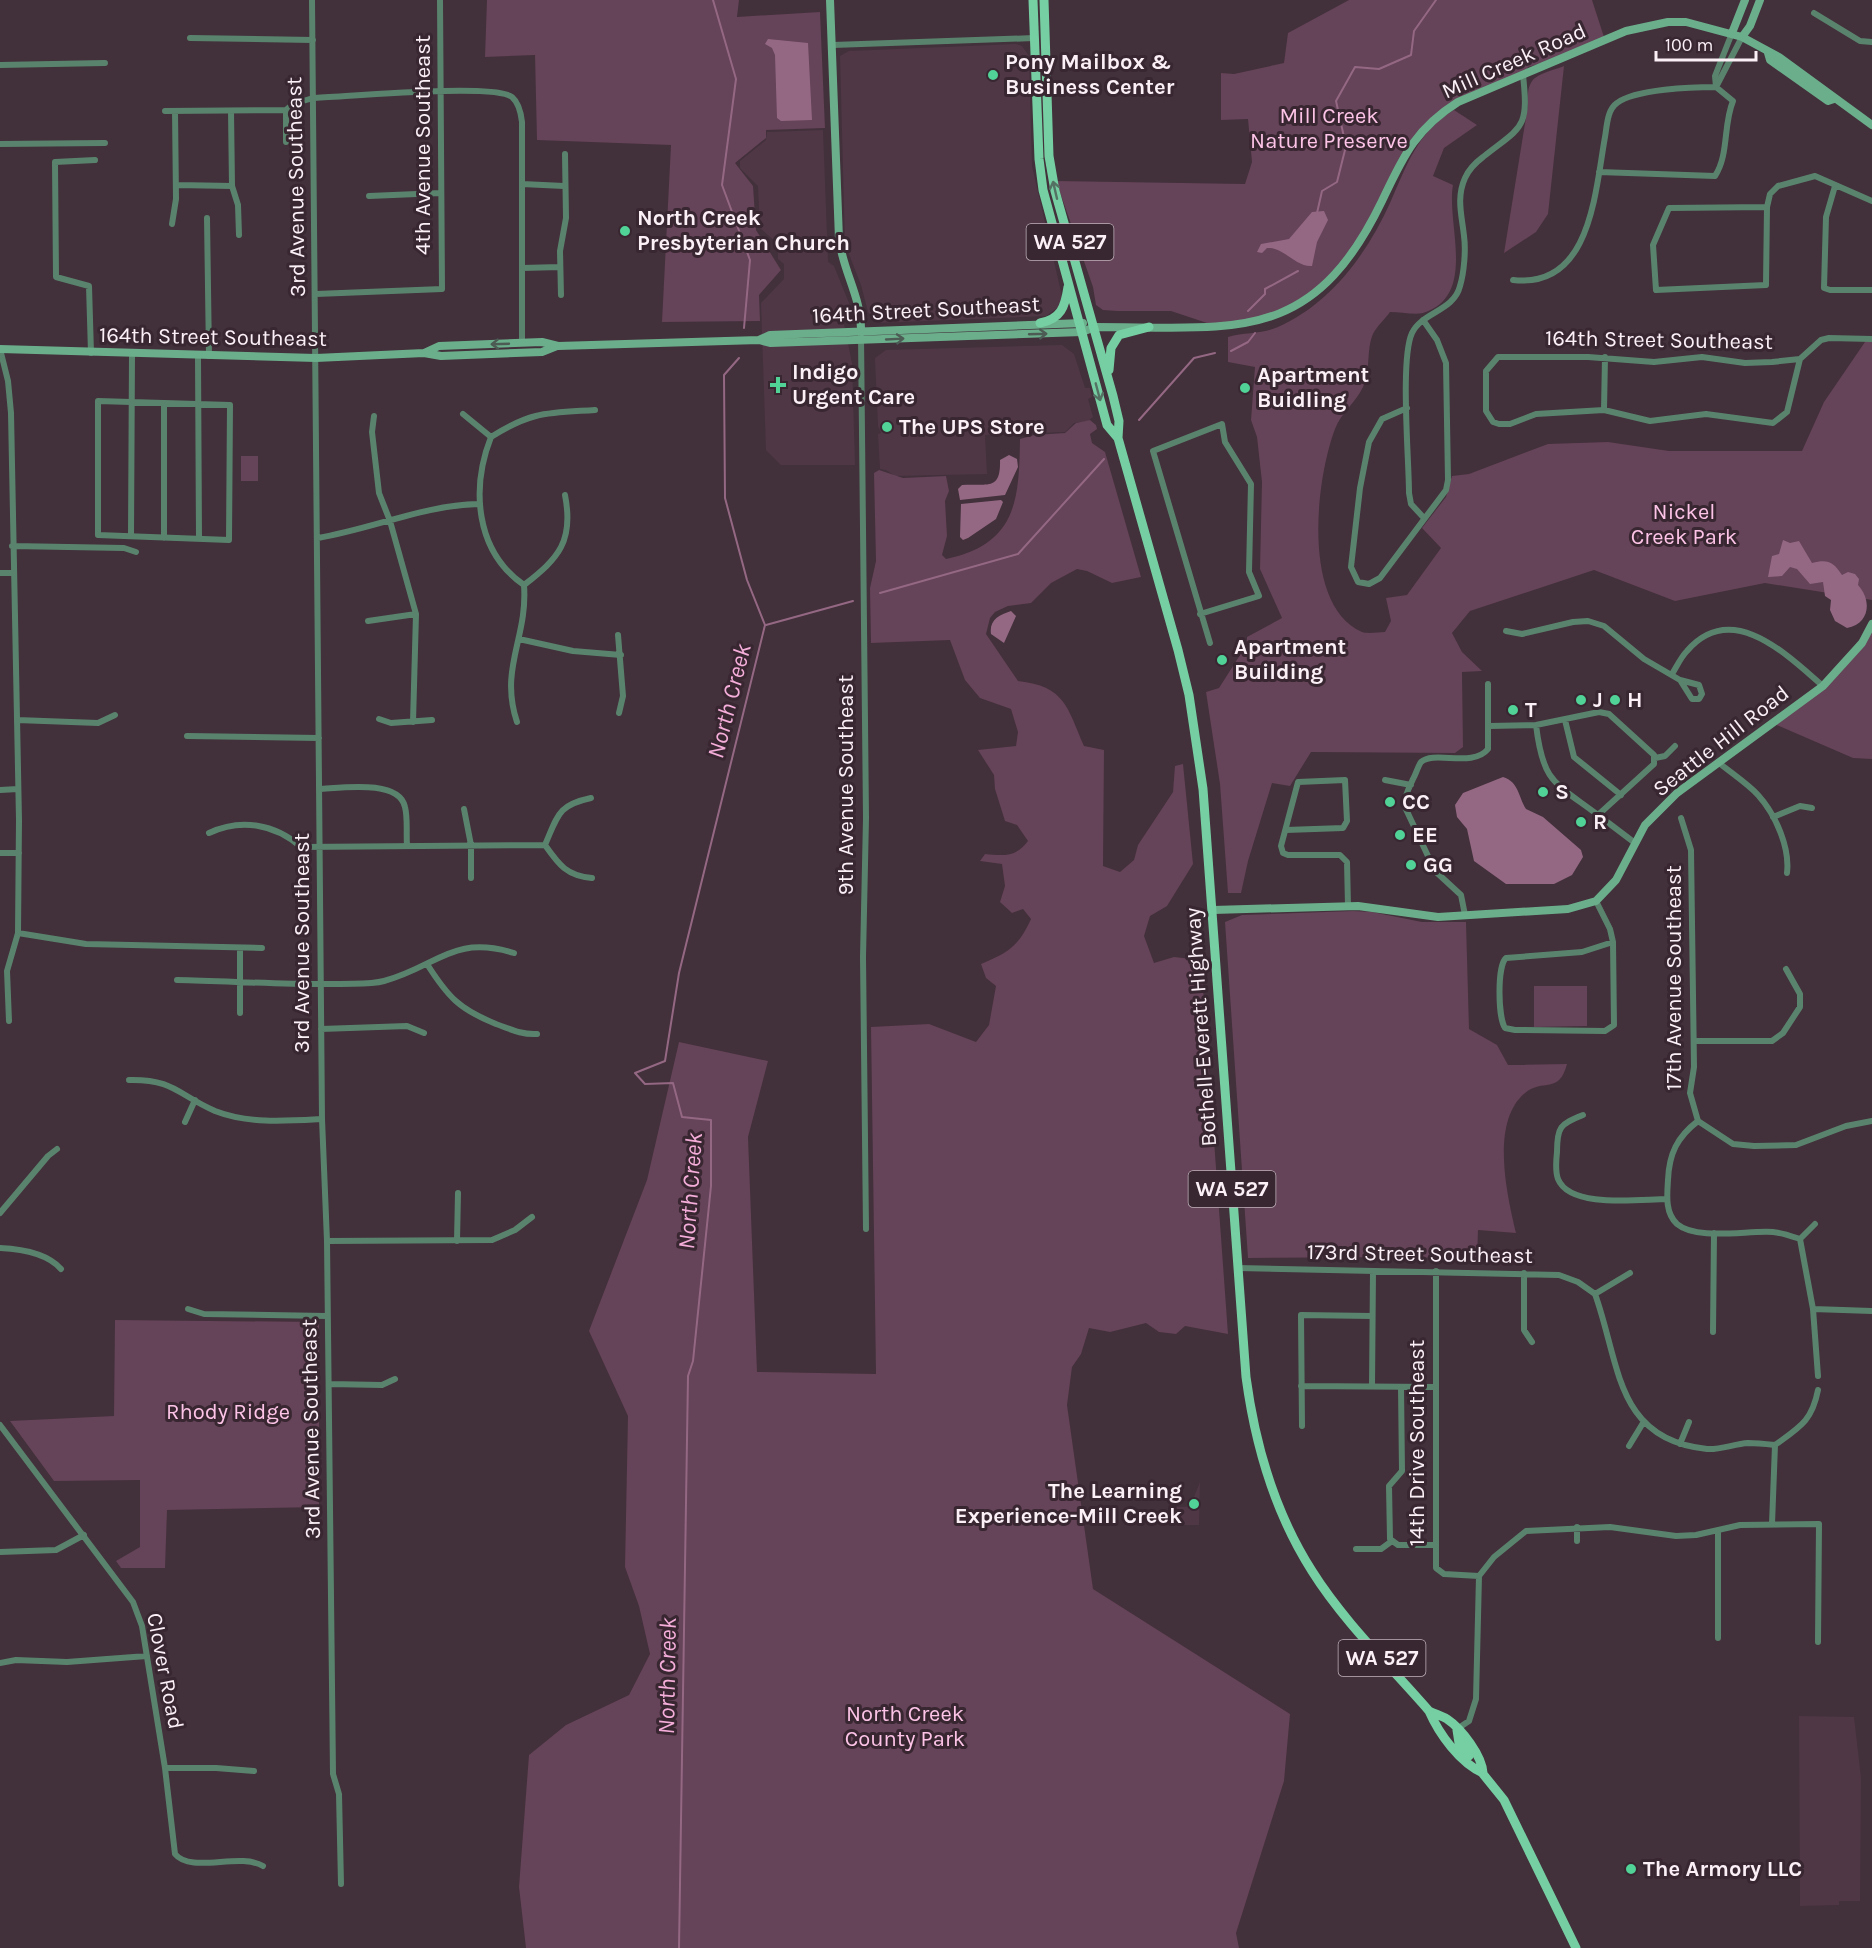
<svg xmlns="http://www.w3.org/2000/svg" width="1872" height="1948" viewBox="0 0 1872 1948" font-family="Karla,sans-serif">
<rect width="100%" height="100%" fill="#42303b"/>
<path fill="#4f3746" d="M 1016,44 L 1022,46 L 1029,56 L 1032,166 L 1062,296 L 1060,306 L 1046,316 L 877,323 L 868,312 L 861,285 L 845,244 L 840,56 L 849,51 Z
M 823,130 L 828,262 L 834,266 L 851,308 L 850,316 L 844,324 L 852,363 L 855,465 L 781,465 L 766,450 L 761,303 L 784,279 L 784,264 L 778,259 L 778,244 L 760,228 L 758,186 L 740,168 L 740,161 L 766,140 L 767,132 Z
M 1062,345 L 1074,354 L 1085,388 L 1090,388 L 1092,397 L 1088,399 L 1093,417 L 1088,421 L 1074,423 L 1065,432 L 985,435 L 987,474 L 895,476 L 886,470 L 880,469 L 878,434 L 881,433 L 878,426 L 875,358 L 886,350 Z
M 1200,1482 L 1199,1525 L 1176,1525 L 1176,1507 L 1186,1507 L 1192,1502 Z
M 1799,1716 L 1854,1717 L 1861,1778 L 1860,1901 L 1839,1901 L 1839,1905 L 1800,1906 Z"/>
<path fill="#654358" d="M 487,0 L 739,0 L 737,17 L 820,12 L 825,128 L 766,130 L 766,138 L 735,163 L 753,186 L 756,230 L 781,270 L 759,295 L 760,321 L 662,322 L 671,145 L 537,140 L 535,55 L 485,57 Z
M 1349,0 L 1592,0 L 1605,40 L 1564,57 L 1528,67 L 1523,75 L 1458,102 L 1422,129 L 1345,265 L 1287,311 L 1219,327 L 1171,311 L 1117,311 L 1103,310 L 1096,305 L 1093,287 L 1056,181 L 1245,184 L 1252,162 L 1248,119 L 1221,120 L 1221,73 L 1234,74 L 1284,63 L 1288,33 Z
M 1564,66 L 1548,214 L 1536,232 L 1504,253 L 1528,105 C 1526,74 1538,76 1564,66 Z
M 1454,110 L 1477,125 L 1444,148 L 1433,176 L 1453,185 C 1446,224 1478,296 1423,313 C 1414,315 1400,312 1390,312 C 1385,319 1377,326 1373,334 C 1366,350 1371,371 1363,387 C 1356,402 1341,413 1335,429 C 1316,479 1301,605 1362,632 C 1368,634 1378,632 1385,632 L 1391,621 L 1386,598 L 1407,595 L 1441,548 L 1422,528 L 1446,497 L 1452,476 L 1469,474 L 1548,444 L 1608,442 L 1669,451 L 1802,451 L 1824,402 L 1867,339 L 1872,339 L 1872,600 L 1765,583 L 1675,601 L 1594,570 L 1470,611 L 1452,633 L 1462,652 L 1482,671 L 1462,672 L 1463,747 L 1455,753 L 1311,752 L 1290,786 L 1272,783 L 1248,861 L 1241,893 L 1228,893 L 1220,784 L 1206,692 L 1219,688 L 1247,644 L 1247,637 L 1282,618 L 1260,569 L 1262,482 L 1257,437 L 1251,420 L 1255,367 L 1228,362 L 1228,337 C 1245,332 1262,334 1278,327 C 1330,304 1367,254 1390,203 C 1406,167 1417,132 1454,110 Z
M 1090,420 L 1096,425 L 1097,429 L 1090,434 L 1092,443 L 1105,452 L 1141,577 L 1112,583 L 1087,571 L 1077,569 L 1051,583 L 1031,603 L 1008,606 L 995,612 L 990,618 L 986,634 L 1018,681 C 1065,686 1067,707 1084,746 L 1104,750 L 1103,866 L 1120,872 L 1134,860 L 1138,845 L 1173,792 L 1175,766 L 1183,764 L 1193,864 L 1167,906 L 1150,916 L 1144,936 L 1154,963 L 1174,957 L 1201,960 L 1228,1334 L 1185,1326 L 1176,1334 L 1159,1332 L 1146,1323 L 1110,1332 L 1089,1328 L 1081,1354 L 1072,1367 L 1067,1405 L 1093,1589 L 1290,1714 L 1284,1781 L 1236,1933 L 1239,1948 L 526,1948 L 519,1887 L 529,1755 L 566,1725 L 629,1695 L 650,1654 L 639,1606 L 625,1567 L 628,1416 L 589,1331 L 647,1180 L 679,1042 L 768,1061 L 748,1137 L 757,1372 L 876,1374 L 871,1027 L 929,1024 L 976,1042 L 989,1025 L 996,986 L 986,978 L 981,964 C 1009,952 1018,947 1031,919 L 1023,909 L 1012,913 L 1000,902 L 1005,886 L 1002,864 L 980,861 L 985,854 C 1004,856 1016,857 1028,841 L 1017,825 L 1005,821 L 995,789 L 994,775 L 978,750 L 1016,746 L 1018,732 L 1011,709 L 980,698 L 965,680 L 950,640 L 871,643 L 870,588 L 876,561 L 874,473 L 879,470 L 903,478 L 946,476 L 949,491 L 945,501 L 947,536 L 942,555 L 946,559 C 1017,544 1019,500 1020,439 L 1034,435 L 1065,433 L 1076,423 Z
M 241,456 L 258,456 L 258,481 L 241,481 Z
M 1872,624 L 1872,759 L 1853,758 L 1772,723 L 1823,686 Z
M 1353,911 L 1372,912 L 1422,922 L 1466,922 L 1469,1029 L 1497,1045 L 1508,1065 L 1567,1064 C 1559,1095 1543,1078 1525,1093 C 1490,1122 1507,1195 1516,1233 L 1478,1230 L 1477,1259 L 1409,1257 L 1248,1258 L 1225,922 L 1242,915 Z
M 1534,986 L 1587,986 L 1587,1026 L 1534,1027 Z
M 115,1320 L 319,1322 L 319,1507 L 167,1510 L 165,1568 L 121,1568 L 116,1561 L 140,1547 L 140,1480 L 54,1481 L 10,1421 L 114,1416 Z"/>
<path fill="#946883" d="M 768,39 L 808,43 L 812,120 L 781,121 L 777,118 L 775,55 L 772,48 L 765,44 Z
M 1324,211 L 1328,220 L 1317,242 L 1312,266 C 1295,267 1284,247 1267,248 L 1262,253 L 1257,252 L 1261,244 L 1289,239 L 1312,212 Z
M 1009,455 L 1017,459 L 1018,467 L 1005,495 L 960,500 L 958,489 L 962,485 C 987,483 1001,492 1000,460 Z
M 1001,500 L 1003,502 L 996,519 L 968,538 L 963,540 L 960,537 L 961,504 Z
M 1783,540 L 1790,543 L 1799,541 L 1812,563 C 1827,559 1833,561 1842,575 L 1848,572 L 1855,574 L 1859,579 L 1858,585 C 1872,600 1870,624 1847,628 L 1835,621 L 1830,610 L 1831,600 L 1825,596 L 1823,582 L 1810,584 L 1797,569 L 1790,567 L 1782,576 L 1768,577 L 1772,556 L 1779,554 Z
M 1011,611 L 1016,616 L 1004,643 L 991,634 C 989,620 999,615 1011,611 Z
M 1503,777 C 1519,782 1518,796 1526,809 L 1543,817 L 1581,850 L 1583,857 L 1572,875 L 1554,884 L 1506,884 L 1474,861 L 1467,829 L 1457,817 L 1455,805 L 1463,793 Z"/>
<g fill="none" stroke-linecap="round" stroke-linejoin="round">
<path stroke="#946883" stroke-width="2" d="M 713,0 L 736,79 L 722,185 L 750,260 L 744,328
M 1317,213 L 1322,191 L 1337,182 L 1346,146 L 1336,101 L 1355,67 L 1379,69 L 1411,55 L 1414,31 L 1436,0
M 1248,311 L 1265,294 L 1265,289 L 1298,271
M 1231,351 L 1248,342 L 1255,333
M 1139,420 L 1194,358 L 1215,353
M 880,593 L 1018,554 L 1104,459
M 766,625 L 853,601
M 679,1948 L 688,1376 L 693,1361 L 711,1186 L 711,1120 L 682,1117 L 673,1083 L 645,1084 L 635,1073 L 665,1061 L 679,973 L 765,625 L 747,580 L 725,498 L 724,375 L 739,358"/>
<path stroke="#5a836d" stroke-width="6" d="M 312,0 L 322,1119 L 327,1241 L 333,1774 L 339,1794 L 341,1884
M 1814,13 L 1860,41 L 1872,42
M 190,38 L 313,40
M 833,45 L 1034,38
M 0,65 L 105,63
M 1716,87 L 1742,37
M 286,110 L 286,142
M 165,111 L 286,110 L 293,104 L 313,98 C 344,97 494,83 512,97 C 519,103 521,113 522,122 L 522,343
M 231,111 L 232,186 L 238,205 L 239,235
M 0,144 L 105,143
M 1599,172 L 1715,176 C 1729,155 1723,125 1733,101 L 1716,87 L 1715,76 L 1732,33
M 522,184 L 564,186
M 177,185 L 232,186
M 1835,186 L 1826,217 L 1824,288 L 1830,290 L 1872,290
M 369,196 L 441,193
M 1767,207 L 1766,285 L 1656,290 L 1653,245 L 1669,208 L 1767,207 L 1770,194 L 1778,186 L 1815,176 L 1872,201
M 207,218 L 209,356
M 172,224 L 176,199 L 175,111
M 522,268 L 560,267
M 1513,280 C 1591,289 1595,192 1605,137 C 1607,126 1607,110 1617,103 C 1635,89 1693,87 1716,87
M 316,294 L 442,289 L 440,0
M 561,295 L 560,251 L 566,218 L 565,154
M 861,336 L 866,818 L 863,957 L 866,1229
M 0,349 L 8,381 L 11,413 L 19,820 L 18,933 L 7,971 L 9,1021
M 91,353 L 89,286 L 56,277 L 55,162 L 95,160
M 198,357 L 199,539
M 1800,359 L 1787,412 L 1773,423 L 1706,414 L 1650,421 L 1604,410 L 1536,414 L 1510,424 L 1499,424 L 1493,422 L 1486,411 L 1486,371 L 1498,357 L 1588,357 L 1654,362 L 1702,357 L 1745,363 L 1772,362 L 1800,359 L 1821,340 L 1829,338 L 1872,339
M 98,401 L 230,405 L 229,540 L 98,535 Z
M 1407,408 L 1382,419 L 1369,442 L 1360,488 L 1351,567 L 1358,582 L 1369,584 L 1380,578 L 1446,490 L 1448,480 L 1446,363 L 1437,340 L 1423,320
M 1604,410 L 1605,357
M 463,414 L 491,437 C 532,411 548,413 595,410
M 374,416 L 372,432 L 379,493 L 390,521 L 416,614 L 413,722
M 491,437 C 471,488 475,551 524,585 C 528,638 499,668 517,722
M 1424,518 L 1411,504 L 1409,493 C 1409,460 1400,359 1412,333 C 1422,312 1454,311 1460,286 C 1464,273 1466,250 1464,236 C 1462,216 1456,198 1465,178 C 1469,169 1475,163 1483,157 C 1522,126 1529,130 1523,75
M 131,536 L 132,354
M 164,538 L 164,403
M 318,538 C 372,529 425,505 478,504
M 12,546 L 124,548 L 136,552
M 0,573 L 13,573
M 524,585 C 559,558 574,541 565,495
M 1200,614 L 1259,596 L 1249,572 L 1251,484 L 1225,442 L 1222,424 L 1153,451 L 1210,643
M 368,621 L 416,614
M 1506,631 L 1522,634 L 1573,622 L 1588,621 L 1604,626 L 1644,659 L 1680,680 L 1692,699 L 1699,699 L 1702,694 L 1699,685 L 1680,680
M 618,635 L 623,696 L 619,713
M 519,639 L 573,651 L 621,655
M 1672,674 C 1677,666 1681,657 1687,651 C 1732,599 1787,655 1823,686
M 379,719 L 391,723 L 432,720
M 17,720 L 98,723 L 115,715
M 1565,720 L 1574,757 L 1621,795
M 1536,725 C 1543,783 1554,782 1598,815
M 1489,726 L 1536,725 L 1599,712 L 1609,714 L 1654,755 L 1654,764 L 1598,815 L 1635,843
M 187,736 L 319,738
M 1655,758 L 1665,756 L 1675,746
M 1718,762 C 1731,773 1747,783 1758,795 C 1776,815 1790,848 1787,873
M 1385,780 L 1411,785
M 319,789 C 341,788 399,779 405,807 C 408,819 406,833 407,845
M 0,790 L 18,789
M 591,798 C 558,805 558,815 545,845 C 559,865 567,876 592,878
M 464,809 L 471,845 L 471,878
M 1773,817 L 1800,806 L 1812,808
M 1681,818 L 1691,850 L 1694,1067 L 1690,1093 L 1698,1121 C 1677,1137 1669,1154 1668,1180 C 1667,1195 1665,1213 1677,1224 C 1697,1241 1748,1230 1773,1232 C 1783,1233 1791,1236 1800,1239 L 1815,1224
M 1286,830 L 1343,828 L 1347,821 L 1345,780 L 1298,782 L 1281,846 L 1283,853 L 1288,855 L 1340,855 L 1347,862 L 1348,906
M 209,833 C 241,818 275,824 301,847 L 545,845
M 0,853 L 19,853
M 1596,901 L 1610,929 L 1613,942 L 1614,1025 L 1605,1031 L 1515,1030 L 1505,1028 C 1498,1017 1497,966 1506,958 L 1582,952 L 1613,942
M 1465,915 L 1461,895 L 1435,871 L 1404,805 C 1405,795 1409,788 1413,779 C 1416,774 1418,766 1421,762 C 1434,750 1473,768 1488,749 L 1488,684
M 18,933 L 86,944 L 262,948
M 427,964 C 448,997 459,1009 496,1024 C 510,1029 522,1035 537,1034
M 177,980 C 230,981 284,985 338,984 C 352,983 370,985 384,981 C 437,967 452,934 514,953
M 240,1013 L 240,948
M 321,1029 L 407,1026 L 424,1033
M 1694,1041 L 1772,1041 L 1783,1033 L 1800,1007 L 1800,994 L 1786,969
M 129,1080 C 174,1079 178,1095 215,1111 C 248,1124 287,1121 322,1119
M 1583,1115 C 1560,1124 1557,1127 1557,1152 C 1556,1161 1555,1171 1558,1179 C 1570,1209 1640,1199 1667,1199
M 1698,1121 L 1733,1144 L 1754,1146 L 1796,1145 L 1846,1126 L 1872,1121
M 185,1122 L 195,1100
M 0,1213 L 48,1156 L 57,1149
M 1800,1239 L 1813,1309 L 1818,1376
M 327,1241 L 492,1240 L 515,1230 L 532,1217
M 457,1241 L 458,1193
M 0,1248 C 21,1249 47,1253 61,1269
M 1238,1268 L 1559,1275 L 1578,1282 L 1595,1294
M 1436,1271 L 1436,1568 L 1444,1574 L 1479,1576
M 1524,1273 L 1524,1330 L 1532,1342
M 1595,1294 C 1620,1363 1615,1440 1707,1449 C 1720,1450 1734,1444 1748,1443 C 1757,1443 1766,1444 1775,1445
M 1595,1294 L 1630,1273
M 188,1309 L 204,1314 L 327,1316
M 1813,1309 L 1872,1311
M 1713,1332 L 1714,1233
M 329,1384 L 382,1385 L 395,1379
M 1301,1386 L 1435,1387
M 1372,1386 L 1373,1271
M 1401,1387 L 1402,1471 L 1389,1486 L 1390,1539 L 1398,1545 L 1435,1545
M 0,1425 L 133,1602 L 142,1626 L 165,1768 L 175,1854 C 191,1874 240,1852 263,1866
M 1302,1426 L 1301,1315 L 1372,1316
M 1680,1444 L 1689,1422
M 1775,1445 C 1800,1427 1812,1421 1818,1390
M 1629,1446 L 1643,1423
M 1772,1524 L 1775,1445
M 1577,1527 L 1577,1541
M 1718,1531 L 1718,1638
M 1356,1549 L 1381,1549 L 1392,1541
M 0,1552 L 56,1550 L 84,1535
M 1479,1576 L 1494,1557 L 1526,1531 L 1610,1527 L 1676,1536 L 1696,1535 L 1740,1525 L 1819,1524 L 1818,1642
M 0,1663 L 16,1660 L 67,1662 L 147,1656
M 1457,1729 L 1469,1721 L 1476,1699 L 1479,1576
M 165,1768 L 216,1768 L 254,1771"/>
<path stroke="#6bae8b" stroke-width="8" d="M 830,0 L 839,239 C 843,272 862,298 861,332
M 1732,33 L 1745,0
M 1742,37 L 1750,26 L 1760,0
M 1768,53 L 1770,60 L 1828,101 L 1834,99
M 759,340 L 770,335 L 1083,323
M 0,349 L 316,358 L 424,353 L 441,356 L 542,352 L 557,346
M 424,353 L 439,346 L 542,342 L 558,346 L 759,340 L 770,343 L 1082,332 L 1095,327 C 1235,327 1312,346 1382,201 C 1403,157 1415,129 1458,102 L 1626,31 L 1668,22 L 1686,22 L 1742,37 L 1779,57 L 1872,125
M 1213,910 L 1358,906 L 1438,917 L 1568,909 L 1596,901 L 1616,880 L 1645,825 L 1677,793 L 1823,686 L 1862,643 L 1872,624"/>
<path stroke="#76cfa2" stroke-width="9" d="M 1033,0 L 1039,159 L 1043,190 L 1107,425 L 1118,438
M 1044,0 L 1049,156 L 1055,191 L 1113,396 L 1119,421 L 1118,438 L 1178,650 L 1189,695 L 1203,789 L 1246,1377 C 1255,1444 1275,1513 1312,1571 C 1344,1622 1390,1666 1429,1711 C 1439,1734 1460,1763 1483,1773
M 1040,323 C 1061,319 1065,307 1068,287
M 1109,370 L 1111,348 L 1119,335 L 1149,327
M 1429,1711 C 1435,1714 1442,1716 1447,1719 C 1462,1729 1482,1756 1483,1773
M 1457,1730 L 1459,1743 L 1469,1756
M 1479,1769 L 1504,1800 L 1576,1948"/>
</g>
<defs><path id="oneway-shaft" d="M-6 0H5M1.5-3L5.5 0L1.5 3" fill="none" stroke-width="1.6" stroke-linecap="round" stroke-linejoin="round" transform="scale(1.5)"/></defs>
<g stroke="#547264">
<use href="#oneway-shaft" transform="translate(1055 190) rotate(-103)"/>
<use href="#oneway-shaft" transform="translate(1098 392) rotate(75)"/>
</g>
<g stroke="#4c5c55">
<use href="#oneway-shaft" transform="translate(1038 334) rotate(-2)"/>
<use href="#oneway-shaft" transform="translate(895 339) rotate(-3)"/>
<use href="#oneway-shaft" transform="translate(500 344) rotate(178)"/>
</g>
<g fill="#51d398" stroke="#382631" stroke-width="2">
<circle cx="993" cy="75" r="6"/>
<circle cx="625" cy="231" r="6"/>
<path d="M775 376h6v6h6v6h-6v6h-6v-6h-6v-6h6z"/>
<circle cx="1245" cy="388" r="6"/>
<circle cx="887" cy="427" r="6"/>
<circle cx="1222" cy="660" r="6"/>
<circle cx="1581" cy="700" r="6"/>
<circle cx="1615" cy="700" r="6"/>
<circle cx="1513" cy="710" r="6"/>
<circle cx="1543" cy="792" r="6"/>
<circle cx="1390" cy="802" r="6"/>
<circle cx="1581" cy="822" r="6"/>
<circle cx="1400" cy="835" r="6"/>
<circle cx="1411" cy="865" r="6"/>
<circle cx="1194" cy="1504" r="6"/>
<circle cx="1631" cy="1869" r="6"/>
</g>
<g text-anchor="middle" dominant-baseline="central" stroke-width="6" stroke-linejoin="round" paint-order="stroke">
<g fill="#382631" stroke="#c1b3bc" stroke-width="1.5">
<rect x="1026.5" y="224" width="87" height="36" rx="4.5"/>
<rect x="1188.5" y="1171" width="87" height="36" rx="4.5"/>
<rect x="1338.5" y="1640" width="87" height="36" rx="4.5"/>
</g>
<g font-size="21" font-weight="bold" fill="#fcf0f7">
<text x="1070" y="242">WA 527</text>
<text x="1232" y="1189">WA 527</text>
<text x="1382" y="1658">WA 527</text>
</g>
<g font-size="22" fill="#fcf0f7" stroke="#382631">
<text transform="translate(1514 61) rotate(-24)">Mill Creek Road</text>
<text transform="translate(423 145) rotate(-90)">4th Avenue Southeast</text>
<text transform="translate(296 187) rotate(-91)">3rd Avenue Southeast</text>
<text transform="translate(926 310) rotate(-3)">164th Street Southeast</text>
<text transform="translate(213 337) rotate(1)">164th Street Southeast</text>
<text transform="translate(1659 340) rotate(1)">164th Street Southeast</text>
<text transform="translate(1721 741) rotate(-38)">Seattle Hill Road</text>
<text transform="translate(846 785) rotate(-90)">9th Avenue Southeast</text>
<text transform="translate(302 943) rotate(-90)">3rd Avenue Southeast</text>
<text transform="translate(1674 978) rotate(-90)">17th Avenue Southeast</text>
<text transform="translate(1201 1027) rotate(-94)">Bothell-Everett Highway</text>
<text transform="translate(1420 1254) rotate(1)">173rd Street Southeast</text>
<text transform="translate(311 1429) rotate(-91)">3rd Avenue Southeast</text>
<text transform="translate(1417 1443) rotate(-90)">14th Drive Southeast</text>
<text transform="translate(165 1671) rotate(79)">Clover Road</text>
</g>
<g font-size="22" font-weight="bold" fill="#fcf0f7" stroke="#382631" text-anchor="start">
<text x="1005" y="62">Pony Mailbox &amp;<tspan x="1005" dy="25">Business Center</tspan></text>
<text x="637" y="218">North Creek<tspan x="637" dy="25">Presbyterian Church</tspan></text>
<text x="792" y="372">Indigo<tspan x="792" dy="25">Urgent Care</tspan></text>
<text x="1257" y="375">Apartment<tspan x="1257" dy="25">Buidling</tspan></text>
<text x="899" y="427">The UPS Store</text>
<text x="1234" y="647">Apartment<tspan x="1234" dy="25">Building</tspan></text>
<text x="1593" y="700">J</text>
<text x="1627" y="700">H</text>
<text x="1525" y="710">T</text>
<text x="1555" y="792">S</text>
<text x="1402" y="802">CC</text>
<text x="1593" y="822">R</text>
<text x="1412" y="835">EE</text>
<text x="1423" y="865">GG</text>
<text x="1182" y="1491" text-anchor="end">The Learning<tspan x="1182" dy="25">Experience-Mill Creek</tspan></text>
<text x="1643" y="1869">The Armory LLC</text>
</g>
<g font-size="22" fill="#fdc4e7" stroke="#382631">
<text x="1329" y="116">Mill Creek<tspan x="1329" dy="25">Nature Preserve</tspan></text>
<text x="1684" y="512">Nickel<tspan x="1684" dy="25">Creek Park</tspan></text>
<text x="228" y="1412">Rhody Ridge</text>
<text x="905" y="1714">North Creek<tspan x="905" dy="25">County Park</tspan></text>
</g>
<g font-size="24" font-style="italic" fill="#f4aed9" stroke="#382631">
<text transform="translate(729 701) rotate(-76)">North Creek</text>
<text transform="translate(690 1191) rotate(-86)">North Creek</text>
<text transform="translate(667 1676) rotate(-89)">North Creek</text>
</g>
</g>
<path d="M1656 51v9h100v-9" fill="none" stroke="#fcf0f7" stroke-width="3"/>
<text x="1665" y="51" font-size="18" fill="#fcf0f7" stroke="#382631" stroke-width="4.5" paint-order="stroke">100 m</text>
</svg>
